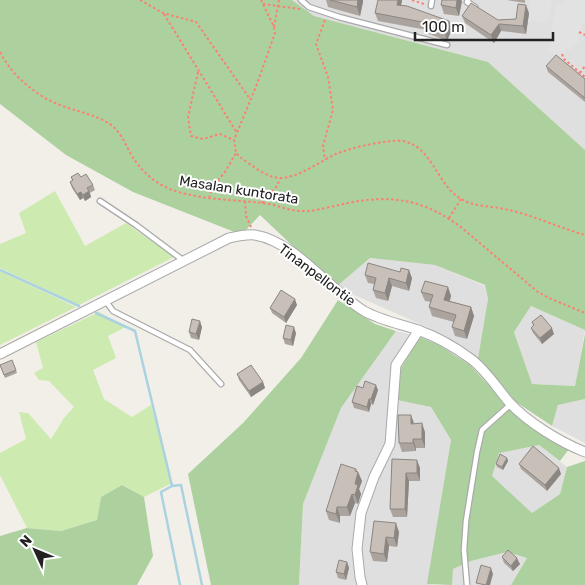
<svg xmlns="http://www.w3.org/2000/svg" width="585" height="585" viewBox="0 0 585 585" font-family="Rubik,sans-serif">
<rect width="100%" height="100%" fill="#f2efe9"/>
<path fill="#e0dfdf" d="M 292,0 L 585,0 L 585,150 L 488,62 L 313,16 Z
M 370,258 L 435,265 L 485,286 L 488,299 L 478,358 L 427,327 L 336,287 Z
M 531,306 L 585,330 L 575,386 L 532,384 L 514,332 Z
M 396,331 L 420,337 L 401,368 L 398,400 L 431,407 L 451,440 L 428,583 L 434,585 L 299,585 L 303,504 L 341,408 Z
M 585,399 L 585,443 L 552,426 L 558,405 Z
M 539,445 L 567,467 L 560,494 L 532,513 L 491,476 L 499,452 Z
M 507,552 L 527,558 L 511,585 L 452,585 L 453,569 L 471,561 Z"/>
<path fill="#cdebb0" d="M 55,191 L 85,246 L 126,223 L 174,257 L 79,305 L 0,268 L 0,244 L 26,233 L 19,213 Z
M 0,271 L 76,307 L 0,345 Z
M 99,312 L 126,327 L 108,336 L 116,358 L 93,370 L 104,399 L 132,417 L 151,405 L 172,483 L 144,497 L 122,485 L 101,497 L 97,520 L 61,531 L 27,528 L 0,475 L 0,453 L 26,439 L 19,412 L 28,413 L 51,439 L 64,418 L 74,407 L 49,381 L 39,380 L 34,373 L 43,368 L 36,342 Z"/>
<path fill="#add19e" d="M 0,0 L 292,0 L 314,16 L 488,62 L 585,150 L 585,330 L 531,306 L 514,332 L 532,384 L 575,386 L 585,334 L 585,399 L 558,405 L 552,426 L 516,402 L 478,358 L 488,299 L 485,285 L 435,265 L 370,258 L 336,287 L 260,215 L 246,230 L 237,233 L 133,192 L 66,155 L 0,104 Z
M 338,300 L 375,324 L 396,331 L 341,408 L 303,504 L 299,585 L 211,585 L 188,474 L 243,423 L 301,358 Z
M 420,337 L 439,345 L 470,365 L 517,416 L 541,434 L 569,449 L 560,461 L 539,445 L 499,453 L 492,476 L 532,513 L 560,494 L 567,467 L 585,461 L 585,585 L 511,585 L 527,558 L 507,552 L 471,561 L 453,569 L 452,585 L 427,584 L 451,440 L 431,407 L 397,400 L 401,368 Z
M 122,485 L 144,497 L 153,556 L 137,585 L 0,585 L 0,536 L 27,528 L 61,531 L 97,520 L 101,497 Z"/>
<path fill="#e2e2e2" d="M 531,0 L 552,0 L 548,23 L 528,20 Z
M 565,0 L 585,0 L 585,23 L 582,23 L 577,38 L 579,41 L 570,51 L 566,48 L 565,52 L 559,55 L 548,53 L 556,3 L 565,4 Z"/>
<g fill="none" stroke-linecap="round" stroke-linejoin="round">
<path stroke="#aad3df" stroke-width="2.5" d="M 0,270 L 79,306
M 96,313 L 135,331 L 172,486 L 181,485 L 202,585
M 172,486 L 161,492 L 180,585"/>
<defs>
<path id="service" d="M 301,0 L 309,7 L 339,17 L 447,45
M 468,0 L 467,2 L 475,7
M 431,6 L 432,0
M 100,201 L 136,225 L 184,261
M 105,300 L 113,311 L 190,350 L 221,384
M 467,585 L 464,550 L 466,521 L 477,452 L 482,430 L 511,404"/>
<path id="minor" d="M 0,354 L 229,238 C 238,236 246,234 255,235 C 296,242 329,290 364,311 C 380,320 400,324 418,330 C 437,337 455,347 471,359 C 486,370 497,388 509,402 C 527,422 560,442 585,452
M 362,585 L 360,577 L 357,549 L 361,513 L 374,477 L 390,444 L 396,365 L 419,330"/>
</defs>
<use href="#service" stroke="#a9a9a9" stroke-width="7"/>
<use href="#minor" stroke="#a9a9a9" stroke-width="11"/>
<path stroke="#fa8072" stroke-width="2" stroke-dasharray="2.5 2.5" stroke-linecap="butt" d="M 140,0 L 163,13 L 196,22 L 250,99
M 261,0 L 274,27 L 275,33 L 257,84 L 234,140 L 236,153 L 240,157 C 250,164 267,178 280,178 C 299,178 320,161 336,154 C 350,148 388,139 403,141 C 433,147 436,184 461,199 C 474,207 494,206 509,210 C 535,216 560,228 585,235
M 412,0 L 424,4
M 263,4 L 300,9
M 164,14 L 237,133
M 325,20 L 316,44 L 328,77 L 333,110 L 323,146 L 325,160
M 274,27 L 279,0
M 579,32 L 585,35
M 0,52 C 11,74 33,93 55,103 C 71,110 89,113 105,121 C 120,129 124,142 132,156 C 145,177 163,189 186,194 C 211,200 237,200 262,203 C 275,204 286,210 299,211 C 315,212 332,206 348,203 C 393,194 425,200 462,228 L 538,292 L 549,298 L 585,313
M 562,54 L 564,59 L 585,77
M 198,72 L 188,117 L 191,136 L 203,139 L 220,134 L 234,140
M 580,73 L 585,66
M 209,198 L 213,186 L 225,172 L 236,153
M 245,201 L 246,216 L 251,227
M 262,203 L 277,186 L 280,179
M 449,218 L 461,199"/>
<use href="#service" stroke="#fff" stroke-width="4.5"/>
<use href="#minor" stroke="#fff" stroke-width="9"/>
</g>
<path fill="#aba49e" d="M 326,0 L 363,0 L 363,2 L 360,16 L 328,7 Z
M 402,0 L 401,5 L 449,21 L 452,29 L 447,41 L 429,34 L 427,30 L 378,21 L 375,13 Z
M 507,0 L 525,0 L 525,3 Z
M 462,1 L 459,16 L 444,14 L 441,5 Z
M 529,13 L 526,34 L 501,31 L 494,43 L 465,23 L 462,16 L 498,20 L 516,19 Z
M 546,66 L 585,79 L 585,102 L 548,72 Z
M 71,177 L 81,177 L 93,185 L 95,190 L 90,193 L 91,197 L 85,201 L 83,198 L 80,200 L 72,188 L 70,182 L 72,181 Z
M 365,275 L 412,278 L 409,291 L 392,286 L 388,301 L 376,298 L 373,290 L 374,284 L 368,283 Z
M 448,287 L 451,296 L 450,301 L 471,307 L 474,316 L 467,339 L 455,336 L 452,327 L 454,322 L 432,316 L 429,307 L 431,302 L 425,301 L 421,292 Z
M 297,305 L 286,323 L 272,313 L 270,308 Z
M 532,322 L 554,334 L 542,344 L 533,333 L 531,328 L 533,326 Z
M 202,327 L 199,340 L 191,338 L 189,332 Z
M 296,333 L 293,346 L 285,344 L 283,338 Z
M 0,365 L 16,370 L 17,373 L 5,378 Z
M 237,374 L 263,382 L 265,388 L 251,397 L 239,380 Z
M 363,388 L 378,390 L 373,405 L 371,404 L 369,412 L 354,408 L 352,402 Z
M 414,424 L 425,432 L 425,448 L 416,448 L 416,451 L 402,452 L 399,443 Z
M 507,458 L 508,461 L 503,470 L 497,467 L 496,464 Z
M 392,459 L 420,468 L 420,481 L 409,481 L 407,517 L 393,517 L 390,509 Z
M 519,464 L 561,474 L 547,491 L 521,469 Z
M 356,469 L 357,472 L 358,472 L 362,481 L 359,489 L 361,494 L 358,504 L 355,503 L 350,516 L 340,516 L 340,523 L 329,520 L 326,511 Z
M 374,521 L 399,532 L 397,547 L 389,546 L 387,562 L 373,561 L 370,552 Z
M 502,557 L 520,564 L 513,571 L 504,563 Z
M 347,562 L 349,568 L 346,580 L 338,578 L 336,572 Z"/>
<path fill="#8b8681" d="M 358,0 L 363,0 L 363,2 L 360,16 L 357,7 Z
M 398,0 L 402,0 L 400,12 L 397,5 Z
M 457,0 L 461,0 L 462,1 L 459,16 L 456,8 Z
M 526,5 L 529,13 L 526,34 L 523,26 Z
M 449,21 L 452,29 L 447,41 L 445,33 Z
M 499,24 L 501,31 L 494,43 L 491,35 Z
M 89,191 L 91,197 L 85,201 L 83,195 Z
M 81,192 L 83,198 L 80,200 L 77,194 Z
M 409,270 L 412,278 L 409,291 L 406,283 Z
M 389,278 L 392,286 L 388,301 L 385,293 Z
M 448,287 L 451,296 L 447,308 L 444,300 Z
M 295,299 L 297,305 L 286,323 L 284,317 Z
M 471,307 L 474,316 L 467,339 L 464,331 Z
M 200,321 L 202,327 L 199,340 L 196,334 Z
M 294,327 L 296,333 L 293,346 L 291,340 Z
M 552,328 L 554,334 L 542,344 L 540,338 Z
M 263,382 L 265,388 L 251,397 L 249,391 Z
M 376,385 L 378,390 L 373,405 L 371,399 Z
M 369,399 L 371,404 L 369,412 L 367,407 Z
M 411,415 L 414,423 L 411,424 Z
M 422,423 L 425,432 L 425,448 L 422,439 Z
M 413,439 L 416,448 L 416,451 L 413,443 Z
M 507,458 L 508,461 L 503,470 L 502,467 Z
M 417,460 L 420,468 L 420,481 L 417,473 Z
M 559,468 L 561,474 L 547,491 L 545,485 Z
M 356,469 L 358,475 L 358,472 L 362,481 L 359,489 L 361,494 L 358,504 L 355,495 Z
M 406,473 L 409,481 L 407,517 L 405,509 Z
M 352,494 L 355,503 L 350,516 L 347,507 Z
M 337,507 L 340,516 L 340,523 L 336,514 Z
M 396,523 L 399,532 L 397,547 L 394,538 Z
M 386,537 L 389,546 L 387,562 L 384,554 Z
M 517,558 L 520,564 L 513,571 L 511,566 Z
M 347,562 L 349,568 L 346,580 L 344,574 Z
M 491,568 L 493,574 L 490,585 L 486,585 Z"/>
<path fill="#c7bfb8" stroke="#8b8681" d="M 330,0 L 358,0 L 357,7 Z
M 378,0 L 398,0 L 397,5 L 407,6 L 449,21 L 445,33 L 426,26 L 427,23 L 375,13 Z
M 442,0 L 457,0 L 456,8 L 441,5 Z
M 471,3 L 498,20 L 516,19 L 518,4 L 526,5 L 523,26 L 499,24 L 491,35 L 462,16 Z
M 556,55 L 585,79 L 585,98 L 546,66 Z
M 78,173 L 81,177 L 86,174 L 93,185 L 87,188 L 89,191 L 83,195 L 81,192 L 77,194 L 70,182 L 73,180 L 71,177 Z
M 368,263 L 400,272 L 401,268 L 409,270 L 406,283 L 389,278 L 385,293 L 373,290 L 376,278 L 365,275 Z
M 425,281 L 448,287 L 444,300 L 471,307 L 464,331 L 452,327 L 456,315 L 429,307 L 433,295 L 421,292 Z
M 281,290 L 295,299 L 284,317 L 270,308 Z
M 541,315 L 552,328 L 540,338 L 531,328 L 534,325 L 532,322 Z
M 192,319 L 200,321 L 196,334 L 189,332 Z
M 286,325 L 294,327 L 291,340 L 283,338 Z
M 12,360 L 16,370 L 4,375 L 0,365 Z
M 251,365 L 263,382 L 249,391 L 237,374 Z
M 365,381 L 376,385 L 371,399 L 369,399 L 367,407 L 352,402 L 357,386 L 363,388 Z
M 398,415 L 411,415 L 411,424 L 422,423 L 422,439 L 413,439 L 413,443 L 399,443 Z
M 533,446 L 559,468 L 545,485 L 519,464 Z
M 500,454 L 507,458 L 502,467 L 496,464 Z
M 392,459 L 417,460 L 417,473 L 406,473 L 405,509 L 390,509 Z
M 341,464 L 356,469 L 355,471 L 358,472 L 355,484 L 358,485 L 355,495 L 352,494 L 347,507 L 337,507 L 336,514 L 326,511 Z
M 374,521 L 396,523 L 394,538 L 386,537 L 384,554 L 370,552 Z
M 508,550 L 517,558 L 511,566 L 502,557 Z
M 339,560 L 347,562 L 344,574 L 336,572 Z
M 481,565 L 491,568 L 486,585 L 476,583 Z"/>
<g text-anchor="middle" dominant-baseline="central" stroke-width="4" stroke-linejoin="round" paint-order="stroke">
<g font-size="14" fill="#222" stroke="#fff">
<text transform="translate(239 190) rotate(9)">Masalan kuntorata</text>
<text transform="translate(317 275) rotate(37)">Tinanpellontie</text>
</g>
</g>
<g transform="translate(35 550) rotate(314)" stroke="#ffffff" stroke-width="4" paint-order="stroke">
<path d="M0-4L9 19L0 12L-9 19Z" fill="#222222"/>
<text y="-8" font-size="14" font-weight="bold" text-anchor="middle" fill="#222222">N</text>
</g>
<path d="M415 32v8h138v-8" fill="none" stroke="#222222" stroke-width="2.5"/>
<text x="422" y="32" font-size="15" fill="#222222" stroke="#ffffff" stroke-width="4" paint-order="stroke">100 m</text>
</svg>
